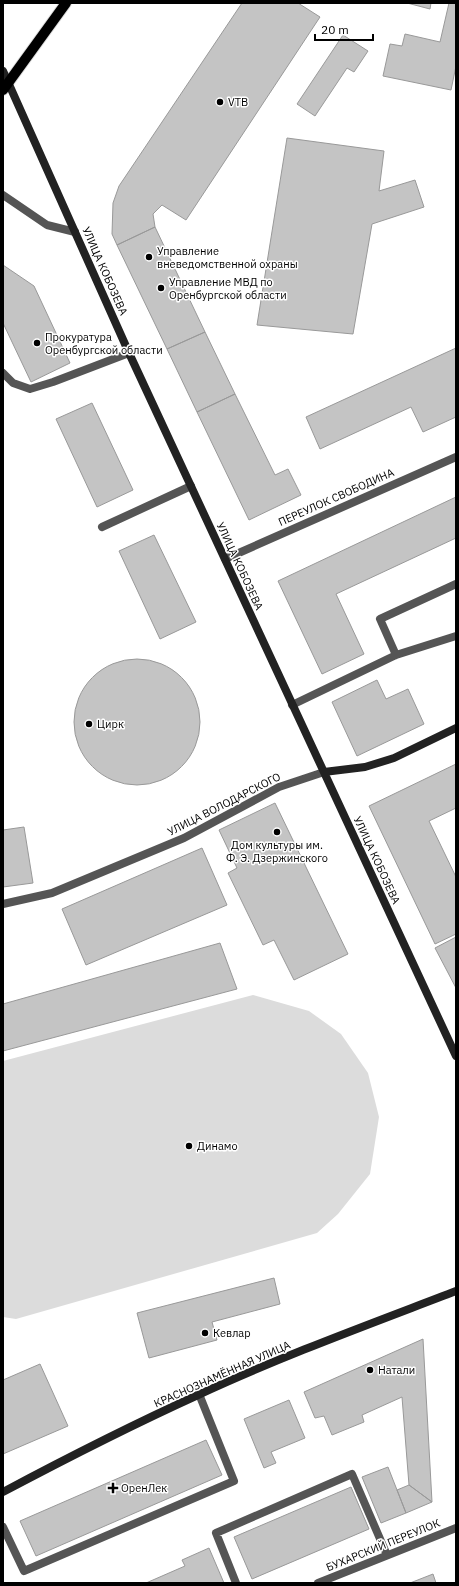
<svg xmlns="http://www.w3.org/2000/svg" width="459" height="1586" viewBox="0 0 459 1586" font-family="'IBM Plex Sans',sans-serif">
<rect width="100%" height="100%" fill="#fff"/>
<path fill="#dcdcdc" d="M 253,995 L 309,1011 L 341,1034 L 368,1073 L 379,1117 L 370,1174 L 338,1214 L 317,1233 L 16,1319 L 3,1317 L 3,1061 Z"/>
<path fill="#c4c4c4" stroke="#999" d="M 242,3 L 298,3 L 320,17 L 186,220 L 162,205 L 153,214 L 155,227 L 117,245 L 112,234 L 113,203 L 119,186 Z
M 407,3 L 431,3 L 430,9 Z
M 449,3 L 456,3 L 456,66 L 451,90 L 383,76 L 390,44 L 402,46 L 405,34 L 440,42 Z
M 343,35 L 368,51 L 354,72 L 347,68 L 315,116 L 297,104 Z
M 287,138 L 384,151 L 379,191 L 415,180 L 424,207 L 372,224 L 353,334 L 257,325 Z
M 155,227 L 205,332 L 167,349 L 117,245 Z
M 3,265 L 34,286 L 70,363 L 31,382 L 3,323 Z
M 205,332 L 235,394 L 197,412 L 167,349 Z
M 456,348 L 456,417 L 423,432 L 411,407 L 320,449 L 306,417 Z
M 235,394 L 275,475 L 288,469 L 301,495 L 249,520 L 197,412 Z
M 92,403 L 133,490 L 97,507 L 56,419 Z
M 456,497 L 456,538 L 336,594 L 364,654 L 322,674 L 278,581 Z
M 154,535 L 196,622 L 160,639 L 119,551 Z
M74 722a63 63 0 1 1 126 0a63 63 0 1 1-126 0Z
M 377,680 L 386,699 L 408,689 L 424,724 L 357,756 L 332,702 Z
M 456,764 L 456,808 L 429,821 L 456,877 L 456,934 L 435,944 L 369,806 Z
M 275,803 L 348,954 L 294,980 L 274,940 L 263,945 L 228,873 L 237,868 L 219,830 Z
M 24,827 L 33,883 L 3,887 L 3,830 Z
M 202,848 L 227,905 L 86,965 L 62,909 Z
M 456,937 L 456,988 L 435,948 Z
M 220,943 L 237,989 L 3,1051 L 3,1004 Z
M 274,1278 L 280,1304 L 212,1322 L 217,1340 L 149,1358 L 137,1313 Z
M 423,1339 L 432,1502 L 409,1485 L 402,1397 L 362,1415 L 364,1422 L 332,1435 L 324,1416 L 315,1418 L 304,1392 Z
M 40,1364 L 68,1426 L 3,1454 L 3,1380 Z
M 289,1400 L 305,1438 L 271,1452 L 276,1463 L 264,1468 L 244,1419 Z
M 206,1440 L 222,1475 L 36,1556 L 20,1521 Z
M 388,1467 L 406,1513 L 381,1523 L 362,1477 Z
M 409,1485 L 432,1502 L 406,1513 L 397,1490 Z
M 351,1487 L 369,1529 L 252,1579 L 234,1537 Z
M 209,1548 L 224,1583 L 146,1583 L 185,1566 L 182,1560 Z
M 433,1574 L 436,1583 L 410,1583 Z"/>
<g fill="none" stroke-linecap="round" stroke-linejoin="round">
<defs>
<path id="primary" d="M 3,90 L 66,3"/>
</defs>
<use href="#primary" stroke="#dbdbdb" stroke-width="12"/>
<path stroke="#555" stroke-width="8" d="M 3,195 L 47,225 L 75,232
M 3,373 L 13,383 L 30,389 L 53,382 L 129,353
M 102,527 L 191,486
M 396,655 L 380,619 L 456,584
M 292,705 L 396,655 L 456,636
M 3,1527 L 24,1571 L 234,1481 L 199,1394
M 236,1583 L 216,1533 L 352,1474 L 387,1555"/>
<path stroke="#555" stroke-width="8" d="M 225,559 L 456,457
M 3,904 L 52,893 L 184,838 L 279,787 L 324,772
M 318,1583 L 456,1528"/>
<path stroke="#222" stroke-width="8" d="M 3,71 L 129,353 L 456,1056
M 324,772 L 365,767 L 394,758 L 456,728
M 3,1492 C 67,1458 132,1425 198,1395 C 282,1356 370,1324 456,1291"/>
<use href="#primary" stroke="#000" stroke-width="10"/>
</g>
<g fill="#000" stroke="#fff" stroke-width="1.5">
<circle cx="220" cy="102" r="4"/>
<circle cx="149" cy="257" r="4"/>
<circle cx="161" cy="288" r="4"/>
<circle cx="37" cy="343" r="4"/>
<circle cx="89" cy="724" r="4"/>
<circle cx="277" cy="832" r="4"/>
<circle cx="189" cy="1146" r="4"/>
<circle cx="205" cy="1333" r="4"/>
<circle cx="370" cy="1370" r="4"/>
<path d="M111 1482h4v4h4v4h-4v4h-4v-4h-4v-4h4z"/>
</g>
<g text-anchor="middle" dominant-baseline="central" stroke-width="3" stroke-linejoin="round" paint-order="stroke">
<g font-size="11" fill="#000" stroke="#fff" text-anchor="start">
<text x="228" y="102">VTB</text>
<text x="157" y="251">Управление<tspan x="157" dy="13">вневедомственной охраны</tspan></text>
<text x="169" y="282">Управление МВД по<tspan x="169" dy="13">Оренбургской области</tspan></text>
<text x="45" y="337">Прокуратура<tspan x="45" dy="13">Оренбургской области</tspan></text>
<text x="97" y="724">Цирк</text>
<text x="277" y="845" text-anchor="middle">Дом культуры им.<tspan x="277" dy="13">Ф. Э. Дзержинского</tspan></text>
<text x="197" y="1146">Динамо</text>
<text x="213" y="1333">Кевлар</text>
<text x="378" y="1370">Натали</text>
<text x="121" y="1488">ОренЛек</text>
</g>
<g font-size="11" fill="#000" stroke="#fff">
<text transform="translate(105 271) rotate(66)">УЛИЦА КОБОЗЕВА</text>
<text transform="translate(336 497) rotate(-24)">ПЕРЕУЛОК СВОБОДИНА</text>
<text transform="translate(240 566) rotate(65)">УЛИЦА КОБОЗЕВА</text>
<text transform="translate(224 804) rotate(-27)">УЛИЦА ВОЛОДАРСКОГО</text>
<text transform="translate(377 860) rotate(65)">УЛИЦА КОБОЗЕВА</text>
<text transform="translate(222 1374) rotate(-24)">КРАСНОЗНАМЁННАЯ УЛИЦА</text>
<text transform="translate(383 1545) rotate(-22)">БУХАРСКИЙ ПЕРЕУЛОК</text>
</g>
</g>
<rect width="459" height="1586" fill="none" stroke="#000000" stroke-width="8"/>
<path d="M315 34v6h58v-6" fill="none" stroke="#000000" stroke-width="2"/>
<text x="321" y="34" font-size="12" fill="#000000" stroke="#ffffff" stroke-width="3" paint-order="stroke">20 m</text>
</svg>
